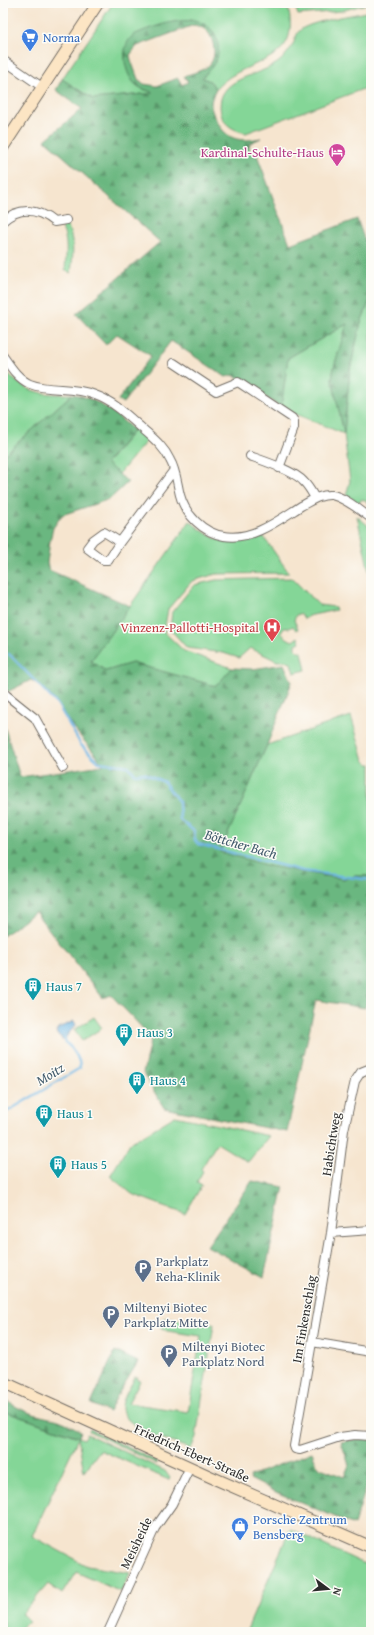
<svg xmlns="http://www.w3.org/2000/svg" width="374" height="1635" viewBox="0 0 374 1635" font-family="'Gentium Book Plus',serif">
<defs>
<pattern id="forest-firs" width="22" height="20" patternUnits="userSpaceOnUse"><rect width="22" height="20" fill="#6bb780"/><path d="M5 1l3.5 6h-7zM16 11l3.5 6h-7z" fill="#589569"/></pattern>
<pattern id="water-waves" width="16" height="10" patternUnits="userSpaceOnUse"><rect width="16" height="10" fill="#6cb5e4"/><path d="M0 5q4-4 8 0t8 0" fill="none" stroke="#5993b9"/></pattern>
</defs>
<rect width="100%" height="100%" fill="#fdfcf7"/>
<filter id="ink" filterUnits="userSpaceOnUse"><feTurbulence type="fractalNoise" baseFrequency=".025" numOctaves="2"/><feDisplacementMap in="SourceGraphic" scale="8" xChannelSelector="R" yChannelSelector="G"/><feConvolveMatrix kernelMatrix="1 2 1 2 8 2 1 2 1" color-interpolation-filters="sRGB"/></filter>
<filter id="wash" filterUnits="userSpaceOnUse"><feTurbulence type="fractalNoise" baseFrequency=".012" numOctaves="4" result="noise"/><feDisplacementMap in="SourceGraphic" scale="16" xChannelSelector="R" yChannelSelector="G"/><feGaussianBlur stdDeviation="0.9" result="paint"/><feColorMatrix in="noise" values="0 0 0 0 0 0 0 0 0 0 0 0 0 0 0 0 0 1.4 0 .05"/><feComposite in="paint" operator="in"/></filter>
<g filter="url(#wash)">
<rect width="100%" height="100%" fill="#f6e5cf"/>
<path fill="#84d697" stroke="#588061" d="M 113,3 L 287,3 C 305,69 246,54 216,89 L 210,81 L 202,78 C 217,62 221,53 213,31 L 194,20 L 173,22 L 129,42 L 125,52 L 125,60 L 142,89 L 155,93 L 93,99 L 62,79 Z
M 294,3 L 370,3 L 341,11 L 298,15 Z
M 371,11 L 371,86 L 246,133 C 236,131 224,126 221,114 C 213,75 261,78 281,60 C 285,56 289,51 292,46 C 296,39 296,32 303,28 C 318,20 353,15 371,11 Z
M 59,223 L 67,225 C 75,240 73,257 71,273 L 65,270 C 66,253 69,238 59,223 Z
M 371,298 L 371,505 L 362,499 L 359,503 L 346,495 L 350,481 L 344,434 L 281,408 L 288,358 L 347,324 L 334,367 L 332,379 L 344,432 L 350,370 L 361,322 Z
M 3,367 C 22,393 42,395 72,394 L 3,456 Z
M 136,428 L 148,439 L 119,474 L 106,464 Z
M 357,516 L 371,528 L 371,576 L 370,576 Z
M 190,521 C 215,542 230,549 261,533 L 289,573 L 216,574 L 192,581 L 168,609 L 164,632 L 184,651 L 232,668 L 216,686 L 132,663 L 106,671 L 91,661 Z
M 292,578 L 319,605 L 335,607 L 336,610 L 308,616 L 308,617 L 304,619 L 302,615 L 297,614 L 294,620 L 298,629 L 296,630 L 293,626 L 289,628 L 284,628 L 281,633 C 284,636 289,640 293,641 L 298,637 L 300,642 L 296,644 L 296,649 L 298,651 L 302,652 L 306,670 L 294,673 L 291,663 L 286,661 L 277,661 L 250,648 L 239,658 L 223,653 L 187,648 L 170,629 L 172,612 L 194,585 L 216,580 Z
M 351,716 L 364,760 L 368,764 L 371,764 L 371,876 L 355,876 L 343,879 L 269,866 L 220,852 L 267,745 Z
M 94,1017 L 102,1028 L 82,1041 L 74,1030 Z
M 175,1116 L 269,1136 L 248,1162 L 217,1143 L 201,1169 L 203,1171 L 197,1182 L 202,1185 L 185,1214 L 132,1194 L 110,1176 L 130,1143 Z
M 164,1318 L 214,1324 L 196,1437 L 191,1449 C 175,1443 119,1427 122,1406 C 123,1397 131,1386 135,1377 L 138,1377 L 137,1380 L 140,1381 L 128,1403 L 188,1412 L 201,1336 L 167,1331 L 160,1327 Z
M 3,1411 L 84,1439 L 87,1434 L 165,1471 L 170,1478 L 169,1480 L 100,1450 L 84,1472 L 78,1438 L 32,1536 L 87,1566 L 130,1573 L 121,1592 L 76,1572 L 62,1594 L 48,1584 L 22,1614 L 29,1621 L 16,1632 L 3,1632 Z
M 90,1429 L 158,1462 L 157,1464 L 89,1431 Z
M 290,1529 L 371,1567 L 371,1632 L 246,1632 Z"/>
<path fill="url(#forest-firs)" stroke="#4b7156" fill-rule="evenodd" d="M 194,20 C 212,24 222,40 217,58 C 214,66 207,72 202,78 L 210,81 L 216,89 C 214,93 211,99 211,104 C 211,110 214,116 217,121 C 227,141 241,142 261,138 L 250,143 L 249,148 L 252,152 L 256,152 L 290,244 L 357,219 L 370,255 L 371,254 L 371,298 L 361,322 L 350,369 L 344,434 L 332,379 L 334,367 L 347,324 L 288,358 L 281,408 L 233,375 L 226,377 L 171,341 L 123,403 L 118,400 L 151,356 L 117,334 L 106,345 L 76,314 L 160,242 L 45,140 L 82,109 L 56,90 L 62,79 L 93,99 L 153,93 C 148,90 139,89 134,83 C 124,72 119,45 134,35 C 140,31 165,23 173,22 C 179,20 187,21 194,20 ZM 194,25 C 199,26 204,28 208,32 C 214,40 217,56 210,64 C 204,71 192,73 184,76 L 188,82 L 182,85 L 178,78 L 157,86 L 144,84 L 138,79 L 131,60 L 130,55 L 137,46 Z
M 72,394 C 98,398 115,414 134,430 L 106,463 L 128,482 L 110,499 L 62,515 L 53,528 L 50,541 L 47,563 L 49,570 L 130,606 L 91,661 L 106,671 L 132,663 L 216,686 L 232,668 L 253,669 L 284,664 L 292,682 L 267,745 L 220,852 L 269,866 L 343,879 L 355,876 L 371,876 L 371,997 L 368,997 L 365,1008 L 316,1000 L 287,1132 L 164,1108 L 143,1073 L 151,1037 L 111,995 L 103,998 L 35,912 L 3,936 L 3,722 L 20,777 L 103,765 C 95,752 85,743 76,731 C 61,713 54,692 31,680 L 7,692 L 3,682 L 3,588 L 5,587 L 3,586 L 3,456 Z
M 252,1181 L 284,1187 L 264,1277 L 207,1246 Z
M 115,1351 L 138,1362 L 117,1396 L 109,1412 L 91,1404 Z
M 3,1397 C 16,1410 37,1416 55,1419 C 64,1421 73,1427 81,1431 L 79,1437 L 3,1411 Z
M 358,1439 L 371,1440 L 371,1473 L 354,1525 L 278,1493 L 250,1479 L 250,1476 L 312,1452 L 318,1467 L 344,1477 L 349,1465 L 341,1442 Z"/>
<path fill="url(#water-waves)" stroke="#4c7088" d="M 74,1021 L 76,1025 L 68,1034 L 65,1039 L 62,1039 L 56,1032 L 59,1028 Z"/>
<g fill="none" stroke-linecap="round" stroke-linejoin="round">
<path stroke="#6cb5e4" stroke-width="2.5" d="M 9,654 L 58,705 L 81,745 L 99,762 L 128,766 L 135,774 L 144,773 L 164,782 L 179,802 L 180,820 L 194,831 L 195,840 L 198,844 L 303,871 L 371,880
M 3,1114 L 80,1068 C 80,1059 73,1048 66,1043 L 65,1039"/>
</g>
</g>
<g filter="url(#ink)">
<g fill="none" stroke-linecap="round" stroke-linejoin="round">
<defs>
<path id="minor" d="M 3,60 L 42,87
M 3,221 C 19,207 37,208 54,222 L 66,220
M 3,356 C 10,366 18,379 30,384 C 50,392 73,386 95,395 C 115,402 129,417 144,430 C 154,439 164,447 170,460 C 176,470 177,483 180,495 C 185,514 203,533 224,536 C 252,541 279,520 301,506 C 311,501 320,494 332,495 C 346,498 359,510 371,518
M 174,363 L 216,391 L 238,382 L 292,418 L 294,421 L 294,428 L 279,468
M 250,456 C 264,461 295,471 304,482 C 309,487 312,493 315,498
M 120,542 L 108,560 L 103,560 L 87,548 L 93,540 L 104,532 L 120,542 L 174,470
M 3,688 L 5,694 L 35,718 L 63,768
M 371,1068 L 361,1072 L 355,1081 L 344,1130 L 331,1233 L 294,1446 L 295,1449 L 300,1450 L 340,1437 L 355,1435 L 371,1436
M 331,1233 L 371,1230
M 312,1342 L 371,1352
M 108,1632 L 155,1528 L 172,1504 L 190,1467"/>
<path id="secondary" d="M 3,147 L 98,3
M 3,1382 L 211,1477 L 371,1547"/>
</defs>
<use href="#minor" stroke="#726c64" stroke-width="10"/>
<use href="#secondary" stroke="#726c64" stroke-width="13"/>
<use href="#minor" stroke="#fff" stroke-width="8"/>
<use href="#secondary" stroke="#fce5c4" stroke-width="11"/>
</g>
</g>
<defs>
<symbol id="supermarket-pin" viewBox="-11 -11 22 30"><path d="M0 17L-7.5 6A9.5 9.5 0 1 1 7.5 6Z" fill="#3f7fe0" stroke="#fdfcf7"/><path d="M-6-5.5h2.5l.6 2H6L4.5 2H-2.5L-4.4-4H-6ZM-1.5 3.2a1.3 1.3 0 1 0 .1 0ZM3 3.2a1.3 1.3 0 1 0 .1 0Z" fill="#fff"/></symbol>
<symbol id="hotel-pin" viewBox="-11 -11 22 30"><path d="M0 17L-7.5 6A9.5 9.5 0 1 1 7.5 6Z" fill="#d1479c" stroke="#fdfcf7"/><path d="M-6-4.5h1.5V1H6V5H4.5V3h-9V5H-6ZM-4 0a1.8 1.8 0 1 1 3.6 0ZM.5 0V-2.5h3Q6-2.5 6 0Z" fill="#fff"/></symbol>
<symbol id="hospital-pin" viewBox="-11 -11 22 30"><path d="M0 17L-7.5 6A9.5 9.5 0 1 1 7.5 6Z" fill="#e0444e" stroke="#fdfcf7"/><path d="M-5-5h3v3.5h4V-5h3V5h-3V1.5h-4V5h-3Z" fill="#fff"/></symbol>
<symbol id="building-pin" viewBox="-11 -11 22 30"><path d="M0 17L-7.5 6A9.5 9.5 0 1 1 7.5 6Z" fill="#0f9aa8" stroke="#fdfcf7"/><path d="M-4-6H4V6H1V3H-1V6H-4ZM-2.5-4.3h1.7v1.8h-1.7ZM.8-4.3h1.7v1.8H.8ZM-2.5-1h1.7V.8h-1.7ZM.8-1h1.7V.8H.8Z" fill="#fff"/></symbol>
<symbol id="parking-pin" viewBox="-11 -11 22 30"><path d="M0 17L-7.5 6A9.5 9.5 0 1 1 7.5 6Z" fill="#5c6f8a" stroke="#fdfcf7"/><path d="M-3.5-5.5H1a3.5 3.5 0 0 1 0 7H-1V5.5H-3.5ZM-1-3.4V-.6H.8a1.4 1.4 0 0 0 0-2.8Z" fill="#fff"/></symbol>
<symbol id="shop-pin" viewBox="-11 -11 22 30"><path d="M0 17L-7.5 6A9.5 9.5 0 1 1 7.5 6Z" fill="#3f7fe0" stroke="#fdfcf7"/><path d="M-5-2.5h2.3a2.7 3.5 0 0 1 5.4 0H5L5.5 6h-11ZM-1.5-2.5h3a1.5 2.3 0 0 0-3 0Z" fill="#fff"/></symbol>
</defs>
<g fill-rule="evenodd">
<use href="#supermarket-pin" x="20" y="27" width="20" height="27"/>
<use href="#hotel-pin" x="327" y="142" width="20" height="27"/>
<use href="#hospital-pin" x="262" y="617" width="20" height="27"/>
<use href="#building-pin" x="23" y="976" width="20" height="27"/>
<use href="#building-pin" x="114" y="1022" width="20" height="27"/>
<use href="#building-pin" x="127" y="1070" width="20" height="27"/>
<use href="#building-pin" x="34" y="1103" width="20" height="27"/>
<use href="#building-pin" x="48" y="1154" width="20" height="27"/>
<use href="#parking-pin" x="133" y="1258" width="20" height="27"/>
<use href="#parking-pin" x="101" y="1304" width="20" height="27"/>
<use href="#parking-pin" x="159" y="1343" width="20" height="27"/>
<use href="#shop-pin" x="230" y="1516" width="20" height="27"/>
</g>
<g text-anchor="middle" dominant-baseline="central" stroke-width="3" stroke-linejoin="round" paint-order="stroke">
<g font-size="13" fill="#366cbe" stroke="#fdfcf7" text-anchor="start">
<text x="43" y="37">Norma</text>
<text x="253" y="1519">Porsche Zentrum<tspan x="253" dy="15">Bensberg</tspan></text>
</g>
<g font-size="13" fill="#b23c85" stroke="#fdfcf7" text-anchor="end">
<text x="324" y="152">Kardinal-Schulte-Haus</text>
</g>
<g font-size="13" fill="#be3a42" stroke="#fdfcf7" text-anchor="end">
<text x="259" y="627">Vinzenz-Pallotti-Hospital</text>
</g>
<g font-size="13" fill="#0d838f" stroke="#fdfcf7" text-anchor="start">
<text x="46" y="986">Haus 7</text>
<text x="137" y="1032">Haus 3</text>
<text x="150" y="1080">Haus 4</text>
<text x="57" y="1113">Haus 1</text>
<text x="71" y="1164">Haus 5</text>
</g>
<g font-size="13" fill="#2b2b2b" stroke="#fdfcf7">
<text transform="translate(331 1144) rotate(-81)">Habichtweg</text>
<text transform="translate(304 1319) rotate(-80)">Im Finkenschlag</text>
<text transform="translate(192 1453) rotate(24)">Friedrich-Ebert-Straße</text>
<text transform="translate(136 1543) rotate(-64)">Meisheide</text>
</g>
<g font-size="13" fill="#4e5e75" stroke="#fdfcf7" text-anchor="start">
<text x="156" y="1261">Parkplatz<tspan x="156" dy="15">Reha-Klinik</tspan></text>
<text x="124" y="1307">Miltenyi Biotec<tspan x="124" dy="15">Parkplatz Mitte</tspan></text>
<text x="182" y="1346">Miltenyi Biotec<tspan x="182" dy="15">Parkplatz Nord</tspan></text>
</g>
<g font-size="14" font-style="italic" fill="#425b6c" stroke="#fdfcf7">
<text transform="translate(241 844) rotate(16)">Böttcher Bach</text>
<text transform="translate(50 1074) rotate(-31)">Moitz</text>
</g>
</g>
<rect width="374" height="1635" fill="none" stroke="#fdfcf7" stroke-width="16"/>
<g transform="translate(328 1589) rotate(106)" stroke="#fdfcf7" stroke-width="3" paint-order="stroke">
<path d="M0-3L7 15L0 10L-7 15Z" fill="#2b2b2b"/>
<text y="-6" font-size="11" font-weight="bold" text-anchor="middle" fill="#2b2b2b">N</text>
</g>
</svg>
